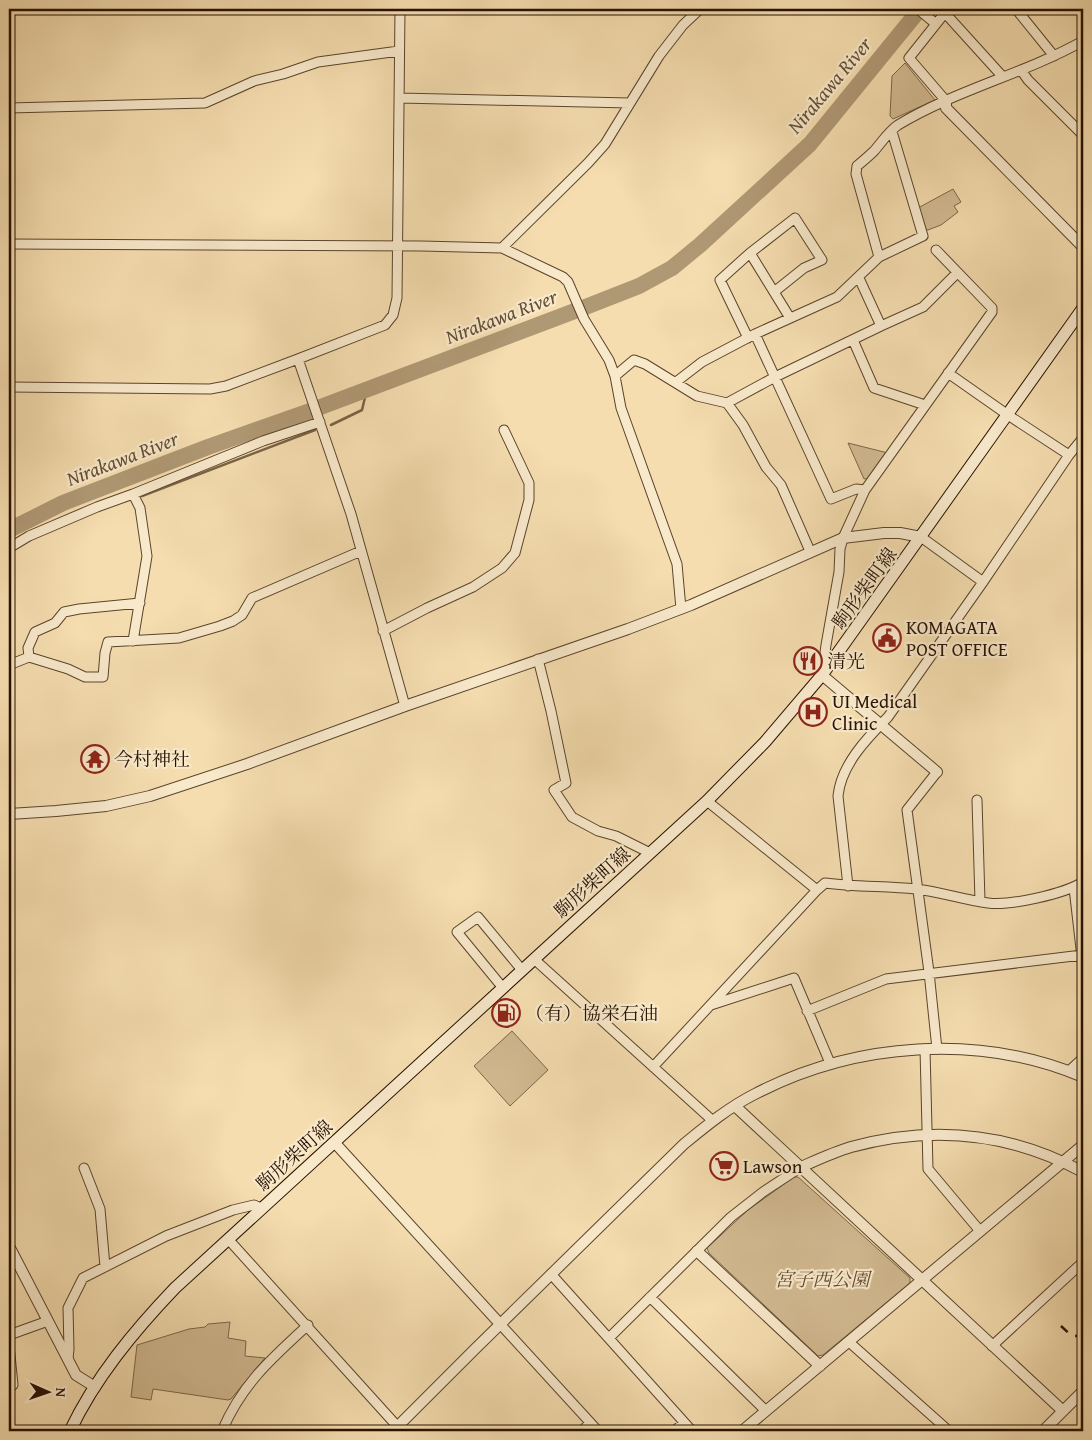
<svg xmlns="http://www.w3.org/2000/svg" width="1092" height="1440" viewBox="0 0 1092 1440" font-family="'Gentium Book Plus','Noto Serif JP',serif">
<rect width="100%" height="100%" fill="#f5ddaf"/>
<filter id="stains"><feTurbulence type="fractalNoise" baseFrequency=".004" numOctaves="4"/><feColorMatrix values="0 0 0 0 .2 0 0 0 0 .09 0 0 0 0 .02 0 0 0 .5 -.17"/></filter>
<radialGradient id="worn" r=".72"><stop offset=".6" stop-color="#630" stop-opacity="0"/><stop offset="1" stop-color="#630" stop-opacity=".3"/></radialGradient>
<path fill="#d2ba91" stroke="#7c6649" d="M 905,63 L 935,100 L 893,119 L 890,116 L 892,76 Z
M 953,189 L 961,202 L 954,206 L 958,212 L 941,225 L 928,230 L 924,229 L 918,208 Z
M 848,443 L 888,453 L 870,478 L 864,479 Z
M 512,1031 L 548,1070 L 510,1106 L 474,1066 Z
M 794,1177 L 798,1177 L 910,1278 L 910,1283 L 823,1355 L 818,1356 L 709,1253 L 707,1248 L 748,1210 Z
M 230,1322 L 228,1338 L 246,1341 L 245,1356 L 265,1358 L 231,1399 L 228,1400 L 153,1389 L 151,1400 L 131,1397 L 137,1345 L 189,1329 L 205,1327 L 208,1324 Z"/>
<g fill="none" stroke-linecap="round" stroke-linejoin="round">
<path stroke="#796246" stroke-width="2.5" d="M 331,425 L 362,410 L 367,389
M 142,496 L 315,430"/>
<path stroke="#af9874" stroke-width="16" d="M 9,530 L 63,503 L 208,447 L 310,411 L 588,306 L 639,286 L 672,268 L 700,245 L 810,144 L 920,9"/>
<defs>
<path id="minor" d="M 918,9 L 936,24
M 1016,9 L 1054,56
M 945,13 L 1003,77
M 1021,70 L 1028,80 L 1083,135
M 399,98 L 630,103
M 946,101 L 909,58 L 948,9
M 9,108 L 205,103 L 254,81 L 283,74 L 318,62 L 399,51
M 9,244 L 421,246 L 502,248 L 563,277 L 568,282 L 584,319 L 609,360 L 615,376 L 621,408 L 677,564 L 681,609
M 502,248 L 588,163 L 605,144 L 659,56 L 683,25 L 700,9
M 879,257 L 856,174 L 857,166 C 863,161 869,156 874,151 C 882,142 888,132 898,125 C 956,90 1024,74 1083,41
M 859,278 L 881,326 L 923,307 L 957,273
M 774,292 L 804,268 L 822,260 L 795,218 L 750,253 L 790,318
M 755,334 L 831,499 L 856,489 L 865,490
M 748,338 L 720,280 L 750,253
M 853,340 L 874,388 L 925,405
M 298,359 L 351,514 L 405,706
M 948,373 L 1008,415 L 1069,455
M 615,376 L 634,360 L 645,364 L 697,396 L 727,403 L 743,425 L 766,467 L 781,485 L 810,551
M 676,382 L 702,362 L 755,334 L 837,297 L 879,257 L 923,236 L 893,135 L 890,132
M 9,387 L 210,389 L 226,386 L 298,359 L 385,325 L 393,315 L 397,298 L 400,9
M 727,403 L 775,377 L 881,326
M 921,537 L 983,582
M 9,548 L 29,536 L 97,507 L 133,494 L 263,441 L 320,422
M 383,631 L 427,608 L 473,587 L 502,568 L 515,553 L 529,500 L 529,483 L 504,430
M 133,641 L 147,556 L 140,508 L 133,494
M 29,657 L 28,648 L 35,632 L 55,623 L 64,612 L 79,609 L 140,603
M 538,659 L 551,711 L 566,783 L 554,790 L 572,817 L 598,831 L 616,836 L 650,853
M 9,665 L 29,657 L 68,669 L 85,677 L 103,677 L 105,653 L 108,642 L 179,638 L 220,626 L 233,621 L 242,615 L 252,598 L 361,551
M 822,675 L 826,645 L 839,572 L 840,549 L 843,538 L 865,490 L 992,312 L 992,308 L 936,250
M 977,800 L 980,901
M 707,801 L 817,890
M 848,886 L 838,796 C 841,765 867,738 888,717 L 983,582 L 1069,455 L 1083,438
M 1074,888 L 1083,966
M 534,959 L 713,1121
M 503,988 L 457,932 L 478,917 L 522,970
M 711,1005 L 794,978 L 830,1063
M 807,1011 L 886,979 L 1082,955
M 925,1049 L 928,1169 L 980,1231
M 937,1049 L 929,972 L 907,810 L 937,772
M 653,1067 L 817,890 L 825,883 C 855,887 886,886 916,889 C 941,892 964,900 988,903 C 1010,906 1064,894 1083,882
M 1069,1071 L 1083,1058
M 84,1168 L 100,1209 L 105,1267
M 228,1239 L 397,1426
M 551,1274 L 692,1431
M 650,1297 L 766,1411
M 501,1325 L 598,1431
M 9,1335 L 48,1321
M 609,1338 L 731,1217 L 763,1192 L 801,1167
M 849,1342 L 949,1431
M 9,1345 L 13,1385
M 992,1346 L 1083,1262
M 68,1359 L 69,1349 L 68,1308 L 83,1278 L 166,1236 L 233,1210 L 254,1205 L 261,1208
M 222,1431 C 242,1384 271,1359 308,1325
M 582,1431 L 590,1423
M 674,1431 L 684,1423"/>
<path id="tertiary" d="M 946,101 L 946,108 L 1083,247
M 822,675 L 937,772
M 9,814 L 56,811 L 106,806 L 150,796 L 247,764 L 405,706 L 628,629 L 691,605 L 843,538 L 884,533 L 900,533 L 921,537
M 735,1106 L 1063,1411
M 335,1143 L 501,1325
M 801,1167 C 817,1160 834,1152 851,1147 C 932,1125 1009,1132 1083,1172
M 9,1246 L 76,1375 L 95,1387
M 697,1251 L 820,1366
M 393,1431 L 476,1348 L 684,1144 C 706,1126 729,1107 755,1094 C 855,1042 979,1033 1083,1077
M 742,1431 L 1083,1145
M 1043,1431 L 1083,1391"/>
<path id="secondary" d="M 70,1431 C 95,1378 134,1331 175,1288 L 707,801 L 765,742 L 822,675 L 1083,308"/>
</defs>
<use href="#minor" stroke="#5a442c" stroke-width="11"/>
<use href="#tertiary" stroke="#5a442c" stroke-width="12"/>
<use href="#secondary" stroke="#271101" stroke-width="13"/>
<use href="#minor" stroke="#f8e9cb" stroke-width="9"/>
<use href="#tertiary" stroke="#f8e9cb" stroke-width="10"/>
<use href="#secondary" stroke="#f8e9cb" stroke-width="11"/>
<path stroke="#271101" stroke-width="2.5" stroke-dasharray="9 9" stroke-linecap="butt" d="M 1061,1326 L 1072,1336 L 1077,1336 L 1083,1330"/>
</g>
<defs>
<symbol id="civic-ring" viewBox="-11 -11 22 22"><circle r="9.5" fill="#f8e9cb" stroke="#8f2418" stroke-width="1.5"/><path d="M-.6-6.5H3V-4.5H.6V-3L4-1V1h2V6H-6V1h2V-1L-.6-3ZM-1.2 2.5V6h2.4V2.5Z" fill="#8f2418"/></symbol>
<symbol id="restaurant-ring" viewBox="-11 -11 22 22"><circle r="9.5" fill="#f8e9cb" stroke="#8f2418" stroke-width="1.5"/><path d="M-5-6h1v4h1v-4h1v4h1v-4h1v5L-1.5 .5V6h-2V.5L-5-1ZM5-6V6H3V1.5H1.5Q1.5-4 5-6Z" fill="#8f2418"/></symbol>
<symbol id="hospital-ring" viewBox="-11 -11 22 22"><circle r="9.5" fill="#f8e9cb" stroke="#8f2418" stroke-width="1.5"/><path d="M-5-5h3v3.5h4V-5h3V5h-3V1.5h-4V5h-3Z" fill="#8f2418"/></symbol>
<symbol id="temple-ring" viewBox="-11 -11 22 22"><circle r="9.5" fill="#f8e9cb" stroke="#8f2418" stroke-width="1.5"/><path d="M0-6L5-2H3V0L6.5 2.5H4V6H1.5V3h-3V6H-4V2.5H-6.5L-3 0V-2H-5Z" fill="#8f2418"/></symbol>
<symbol id="fuel-ring" viewBox="-11 -11 22 22"><circle r="9.5" fill="#f8e9cb" stroke="#8f2418" stroke-width="1.5"/><path d="M-5.5-6h7V0h2V4h1.3V-2.5L3-4.5l.8-.8L6-3V5H2.5V1h-1V6h-7ZM-4.2-4.7v3.2H.2V-4.7Z" fill="#8f2418"/></symbol>
<symbol id="supermarket-ring" viewBox="-11 -11 22 22"><circle r="9.5" fill="#f8e9cb" stroke="#8f2418" stroke-width="1.5"/><path d="M-6-5.5h2.5l.6 2H6L4.5 2H-2.5L-4.4-4H-6ZM-1.5 3.2a1.3 1.3 0 1 0 .1 0ZM3 3.2a1.3 1.3 0 1 0 .1 0Z" fill="#8f2418"/></symbol>
</defs>
<g fill-rule="evenodd">
<use href="#civic-ring" x="871" y="622" width="32" height="32"/>
<use href="#restaurant-ring" x="792" y="645" width="32" height="32"/>
<use href="#hospital-ring" x="797" y="696" width="32" height="32"/>
<use href="#temple-ring" x="79" y="743" width="32" height="32"/>
<use href="#fuel-ring" x="490" y="997" width="32" height="32"/>
<use href="#supermarket-ring" x="708" y="1150" width="32" height="32"/>
</g>
<g text-anchor="middle" dominant-baseline="central" stroke-width="4.5" stroke-linejoin="round" paint-order="stroke">
<g font-size="19" fill="#271101" stroke="#f8e9cb">
<text transform="translate(864 588) rotate(-54)">駒形柴町線</text>
<text transform="translate(592 882) rotate(-42)">駒形柴町線</text>
<text transform="translate(294 1155) rotate(-42)">駒形柴町線</text>
</g>
<g font-size="19" fill="#271101" stroke="#f8e9cb" text-anchor="start">
<text x="906" y="627">KOMAGATA<tspan x="906" dy="22">POST OFFICE</tspan></text>
<text x="827" y="661">清光</text>
<text x="832" y="701">UI Medical<tspan x="832" dy="22">Clinic</tspan></text>
<text x="114" y="759">今村神社</text>
<text x="525" y="1013">（有）協栄石油</text>
<text x="743" y="1166">Lawson</text>
</g>
<g font-size="19" font-style="italic" fill="#634c33" stroke="#f8e9cb">
<text x="822" y="1279">宮子西公園</text>
</g>
<g font-size="20" font-style="italic" fill="#644e35" stroke="#f8e9cb">
<text transform="translate(829 85) rotate(-50)">Nirakawa River</text>
<text transform="translate(501 316) rotate(-21)">Nirakawa River</text>
<text transform="translate(122 458) rotate(-21)">Nirakawa River</text>
</g>
</g>
<rect width="1092" height="1440" fill="none" stroke="#f5ddaf" stroke-width="30"/>
<rect x="10" y="10" width="1072" height="1420" fill="none" stroke="#271101" stroke-width="2.5"/>
<rect x="15" y="15" width="1062" height="1410" fill="none" stroke="#271101"/>
<g transform="translate(48 1392) rotate(92)" stroke="#f8e9cb" stroke-width="4" paint-order="stroke">
<path d="M0-4L9 19L0 12L-9 19Z" fill="#271101"/>
<text y="-8" font-size="14" font-weight="bold" text-anchor="middle" fill="#271101">N</text>
</g>
<rect width="100%" height="100%" filter="url(#stains)"/>
<rect width="100%" height="100%" fill="url(#worn)"/>
</svg>
